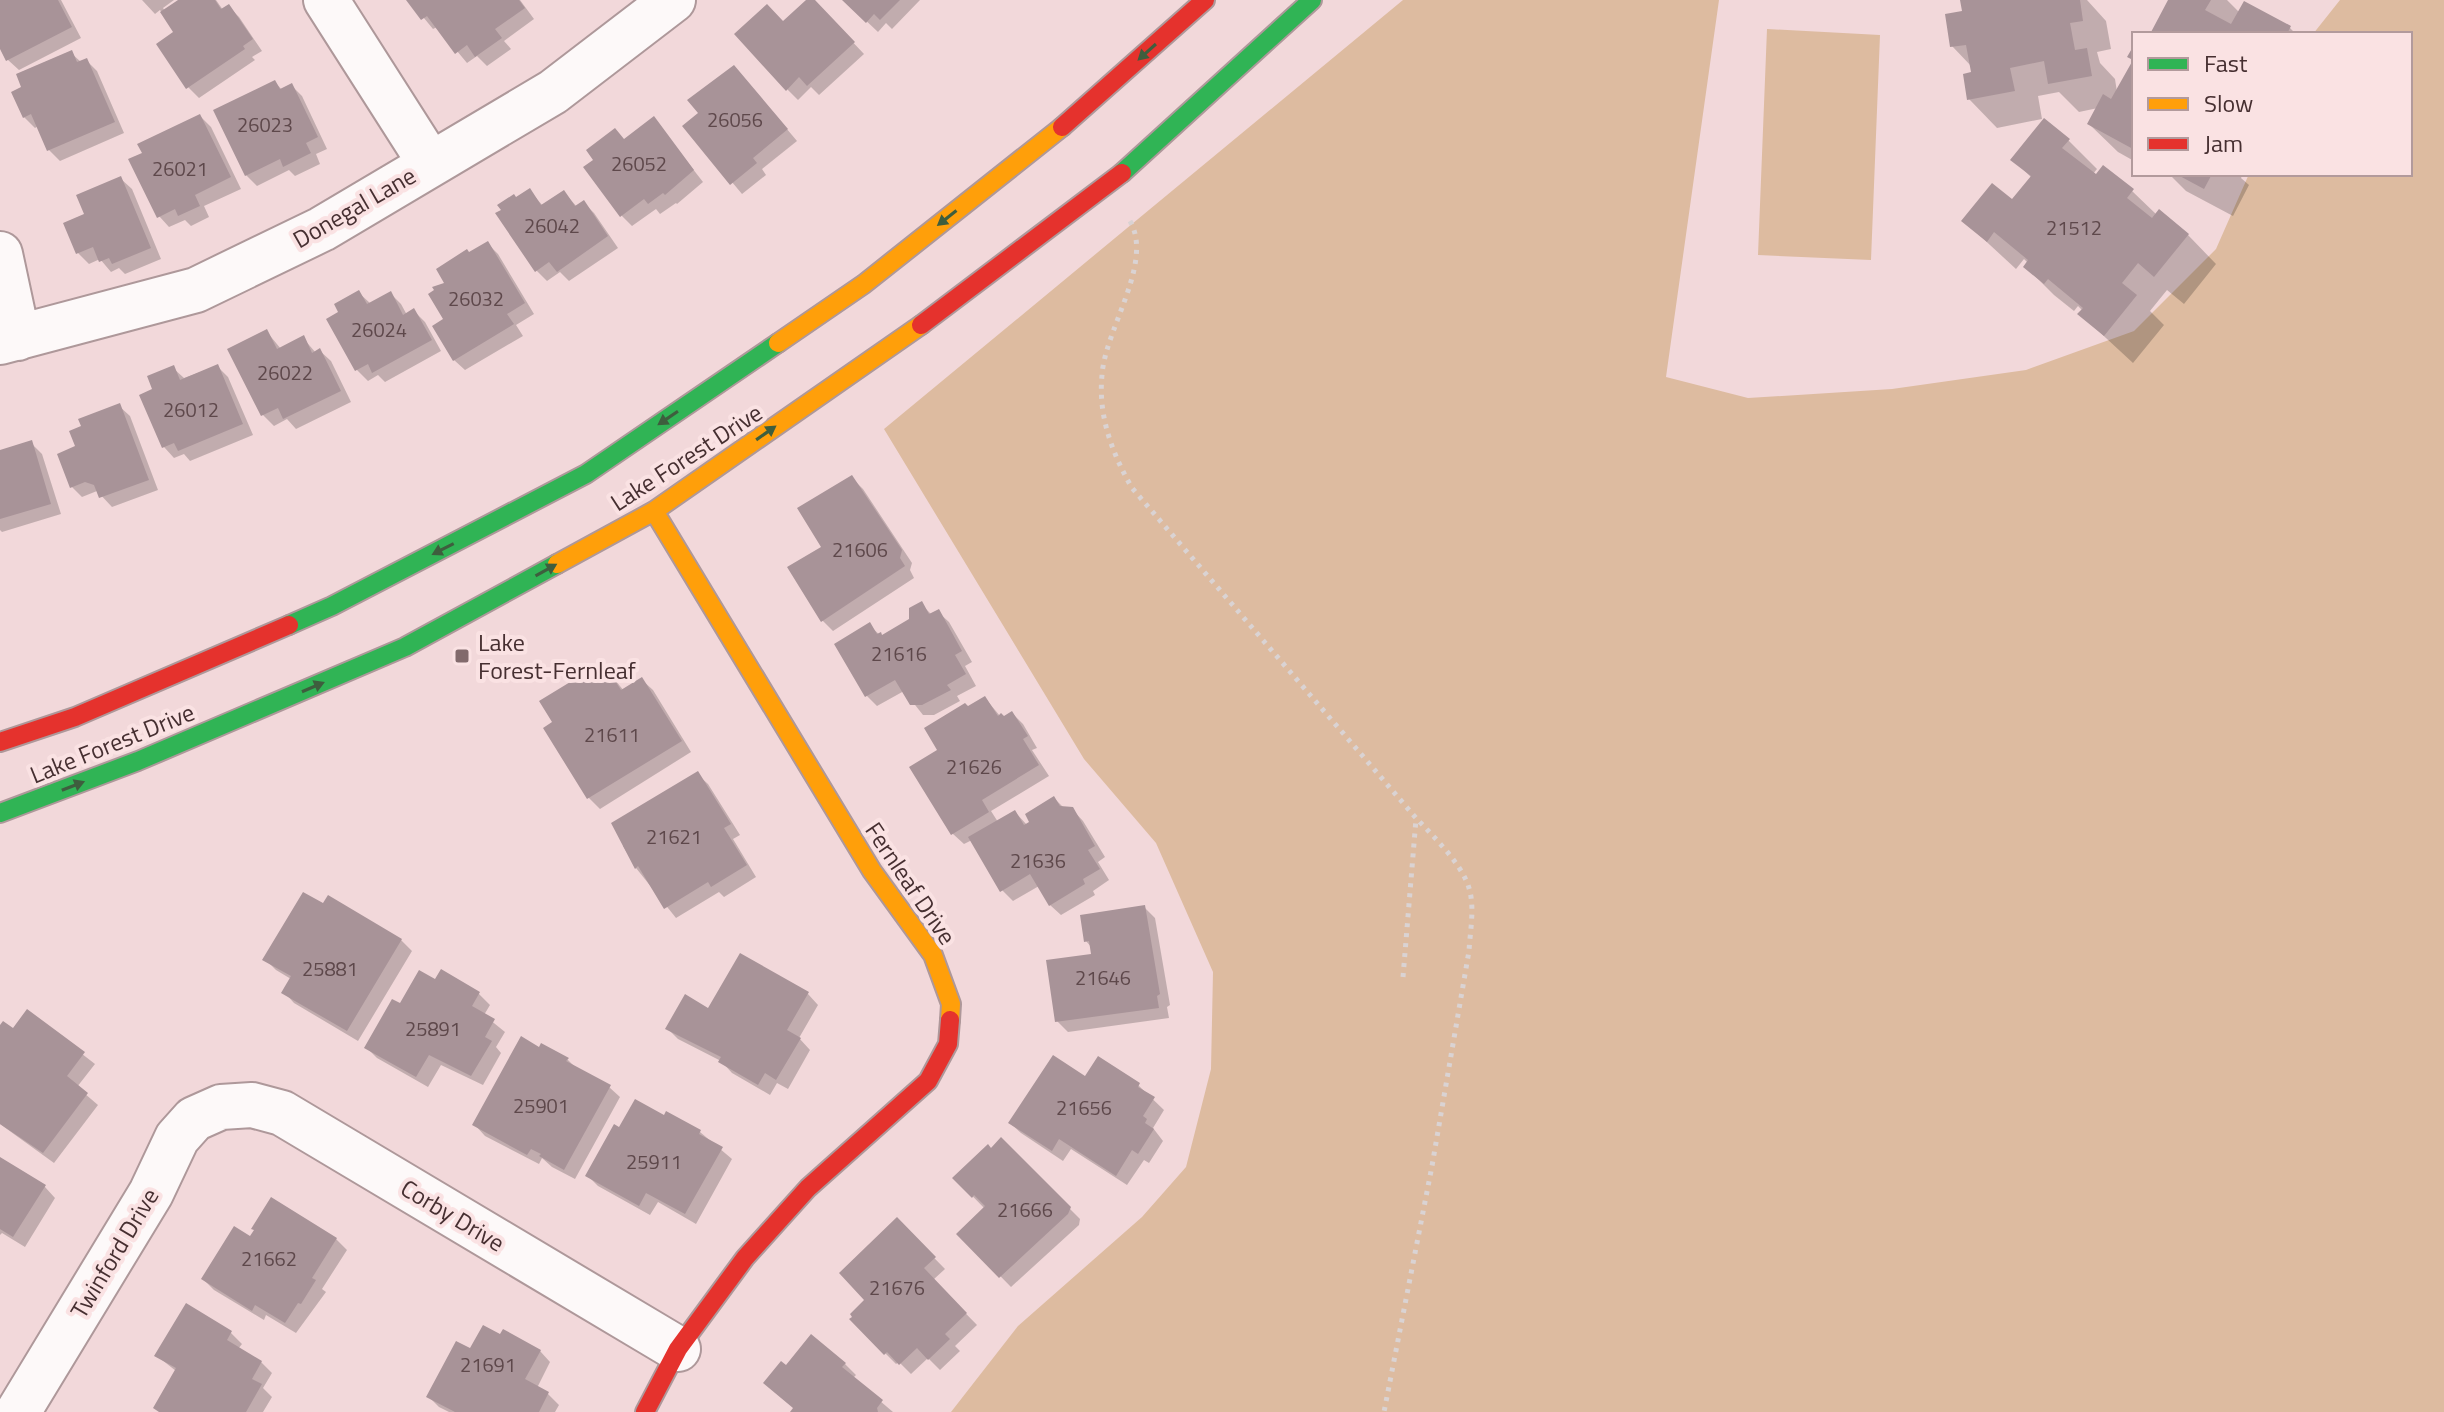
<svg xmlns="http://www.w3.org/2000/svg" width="2444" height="1412" viewBox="0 0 2444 1412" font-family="'Titillium Web',sans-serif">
<rect width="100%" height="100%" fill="#f2d8da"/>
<path fill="#ddbba0" d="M 1403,0 L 1719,0 L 1666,377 L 1748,398 L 1892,389 L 2026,370 L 2134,331 L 2216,249 L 2249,174 L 2410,174 L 2410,34 L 2313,34 L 2340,0 L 2444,0 L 2444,1412 L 951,1412 L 1018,1326 L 1142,1217 L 1186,1167 L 1211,1069 L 1213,972 L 1156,843 L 1084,759 L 884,429 Z
M 1767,29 L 1880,35 L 1871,260 L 1758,255 Z"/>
<path fill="#0003" d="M 0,0 L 61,0 L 81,38 L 19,70 L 8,60 L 0,44 Z
M 142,0 L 174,0 L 163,8 L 165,11 L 182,0 L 216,0 L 223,10 L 228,6 L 239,17 L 262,51 L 252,57 L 255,60 L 199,98 L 188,87 L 176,33 L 160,10 L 155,14 Z
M 409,0 L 520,0 L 534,19 L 504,41 L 511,49 L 487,66 L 477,56 L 467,63 L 437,27 L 433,29 Z
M 809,0 L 813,0 L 864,54 L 819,95 L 811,87 L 798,100 L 787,89 L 783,23 Z
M 844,0 L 920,0 L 892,29 L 886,23 L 878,32 Z
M 1961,0 L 2087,0 L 2106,21 L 2111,49 L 2097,52 L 2100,63 L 2115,79 L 2117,92 L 2134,61 L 2134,161 L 2118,152 L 2089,124 L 2098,108 L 2079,112 L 2059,92 L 2038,96 L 2042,119 L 1997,128 L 1969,99 L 1972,67 L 1952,46 L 1964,12 Z
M 2169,0 L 2227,0 L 2240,13 L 2290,28 L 2296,34 L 2152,34 Z
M 71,53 L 81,62 L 86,60 L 97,71 L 124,133 L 60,161 L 49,150 L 38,126 L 35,128 L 24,117 Z
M 744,78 L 797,141 L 762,169 L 766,175 L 742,194 L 685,126 Z
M 275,82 L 282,90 L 291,85 L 302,96 L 327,149 L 316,154 L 320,164 L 295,176 L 289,170 L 257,186 L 246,175 Z
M 200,116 L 211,127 L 241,189 L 204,206 L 209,217 L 191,226 L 185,220 L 169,227 L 159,216 Z
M 654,119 L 703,182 L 677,204 L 676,203 L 660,214 L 656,209 L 632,226 L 622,216 L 625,141 Z
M 2068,140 L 2097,169 L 2089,179 L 2132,191 L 2157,215 L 2188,235 L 2216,264 L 2184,304 L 2167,290 L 2150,311 L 2164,325 L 2133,363 L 2080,314 L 2083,311 L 2078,306 L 2074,311 L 2054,295 L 2025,266 L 2028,263 L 2024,259 L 2016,269 L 1964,221 L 2013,202 L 2032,178 L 2013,160 Z
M 2169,174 L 2243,174 L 2241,178 L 2249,185 L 2233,216 L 2186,191 Z
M 121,179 L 132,189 L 161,259 L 125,274 L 119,268 L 111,272 L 100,259 L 89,264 L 78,253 L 87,215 Z
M 530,191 L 543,206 L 564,192 L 577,207 L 584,203 L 594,213 L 618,248 L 569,281 L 560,272 L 547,281 L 536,270 L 516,200 Z
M 487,243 L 498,254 L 534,314 L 516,325 L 523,336 L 465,370 L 454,360 L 446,320 L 447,284 L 469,254 Z
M 359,293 L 371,304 L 390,293 L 401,304 L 407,315 L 414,311 L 425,322 L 441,351 L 385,382 L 378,375 L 368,381 L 357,370 L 329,320 L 341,313 Z
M 267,332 L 281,349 L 303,338 L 316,353 L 320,351 L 331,361 L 351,402 L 296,429 L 287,419 L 274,426 L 263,415 Z
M 217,366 L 228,377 L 253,435 L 190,461 L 184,454 L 174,458 L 164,447 L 155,390 L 173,368 L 184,378 Z
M 119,406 L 130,416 L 158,490 L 112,507 L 97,491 L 82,497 L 72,487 L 78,447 Z
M 31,443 L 42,454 L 61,514 L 2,532 L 0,530 L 0,452 Z
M 852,478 L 863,489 L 912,563 L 910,570 L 914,578 L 833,631 L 822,620 L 823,547 Z
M 921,604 L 932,615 L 938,612 L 949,622 L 972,662 L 965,666 L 976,686 L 957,696 L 960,701 L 934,715 L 923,715 L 904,691 L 877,706 L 867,696 L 869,625 L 882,637 L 911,620 Z
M 603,665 L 624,691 L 642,680 L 653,690 L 691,752 L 600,809 L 589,798 L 545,728 L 554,722 Z
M 985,698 L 1000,716 L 1004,718 L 1012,713 L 1023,724 L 1037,748 L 1032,750 L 1049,776 L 991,811 L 998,822 L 1015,812 L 1027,825 L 1054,798 L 1064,808 L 1072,809 L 1083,821 L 1105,857 L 1098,862 L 1109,880 L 1093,891 L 1095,895 L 1061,915 L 1050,905 L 1039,886 L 1013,901 L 1002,890 L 972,840 L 964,844 L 953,834 L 940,750 L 968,708 Z
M 697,774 L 708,784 L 740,835 L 733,839 L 756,877 L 724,897 L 719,892 L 676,918 L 636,868 L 623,846 Z
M 1144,907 L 1155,918 L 1170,1005 L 1167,1007 L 1169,1018 L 1068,1032 L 1057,1021 L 1093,956 L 1092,948 L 1086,941 Z
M 401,940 L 412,951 L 358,1041 L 294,1003 L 284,992 L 291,979 L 276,970 L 265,959 Z
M 442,972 L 479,994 L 490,1005 L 484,1015 L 505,1032 L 496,1047 L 501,1053 L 483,1085 L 441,1065 L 428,1087 L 377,1058 L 366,1047 L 401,1006 L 436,982 Z
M 808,994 L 818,1005 L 799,1038 L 810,1050 L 788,1089 L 777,1083 L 770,1095 L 732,1073 L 721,1061 L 678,1039 L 668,1029 L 709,1010 Z
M 28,1012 L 95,1064 L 77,1087 L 98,1105 L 54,1163 L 0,1124 L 0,1028 L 13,1031 Z
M 540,1050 L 567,1059 L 577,1069 L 609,1087 L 620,1097 L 575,1179 L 552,1167 L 542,1158 L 539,1164 L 485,1136 L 475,1125 Z
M 1086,1078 L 1138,1085 L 1164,1110 L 1153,1128 L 1163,1141 L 1149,1163 L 1144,1160 L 1127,1185 L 1071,1149 L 1063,1161 L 1021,1133 L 1010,1123 Z
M 667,1113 L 700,1132 L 732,1159 L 696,1224 L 658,1202 L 650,1215 L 598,1186 L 587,1175 L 665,1118 Z
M 1001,1140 L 1080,1219 L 1079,1225 L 1011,1287 L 959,1234 L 985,1209 L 955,1178 Z
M 0,1159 L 45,1187 L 55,1198 L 25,1247 L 2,1233 L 0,1235 Z
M 897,1220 L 945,1269 L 933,1280 L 977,1325 L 955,1346 L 960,1351 L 940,1370 L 928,1358 L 911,1374 L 899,1362 L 896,1364 L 852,1320 L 867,1300 Z
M 251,1239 L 336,1239 L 347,1250 L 322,1289 L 326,1292 L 296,1333 L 266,1315 L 264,1320 L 214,1290 L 203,1279 Z
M 231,1333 L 242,1344 L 238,1349 L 261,1362 L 272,1373 L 263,1388 L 272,1397 L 263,1412 L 159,1412 L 176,1371 L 157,1356 Z
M 471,1351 L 540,1351 L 550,1362 L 537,1388 L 548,1394 L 559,1405 L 555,1412 L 449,1412 L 439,1407 L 428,1396 Z
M 845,1364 L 856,1375 L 853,1378 L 893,1412 L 792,1412 L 795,1409 L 786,1368 Z"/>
<path fill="#a89398" d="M 0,0 L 58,0 L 72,27 L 6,61 L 0,49 Z
M 178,0 L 215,0 L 221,9 L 229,4 L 253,39 L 243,46 L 245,49 L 186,89 L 156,44 L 173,32 L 160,12 Z
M 406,0 L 519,0 L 525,8 L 495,29 L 502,38 L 475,57 L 467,45 L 455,54 L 427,16 L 421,20 Z
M 806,0 L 815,0 L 855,42 L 807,86 L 799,77 L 786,91 L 734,34 L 767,4 L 783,21 Z
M 842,0 L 900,0 L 880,20 L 874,14 L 866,23 Z
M 1960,0 L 2080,0 L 2083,21 L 2070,23 L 2075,50 L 2087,48 L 2092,76 L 2048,84 L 2044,61 L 2010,68 L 2015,91 L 1967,100 L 1963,74 L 1971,72 L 1966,45 L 1950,47 L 1945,14 L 1962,11 Z
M 2168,0 L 2211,0 L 2205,10 L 2231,24 L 2244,1 L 2291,26 L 2287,34 L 2150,34 Z
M 2134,45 L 2134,147 L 2133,149 L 2087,124 L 2103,94 L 2111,99 L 2133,60 L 2127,57 Z
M 72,50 L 77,62 L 87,58 L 115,122 L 47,151 L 31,114 L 23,118 L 11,92 L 21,87 L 16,74 Z
M 734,65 L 788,129 L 753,158 L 757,163 L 730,185 L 682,126 L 698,113 L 687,100 Z
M 275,80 L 280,89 L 292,83 L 318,137 L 306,143 L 311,153 L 283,167 L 280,159 L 245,176 L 213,110 Z
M 200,114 L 231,177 L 195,195 L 200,206 L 178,216 L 175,209 L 157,218 L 128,159 L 142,153 L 137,144 Z
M 654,116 L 694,170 L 665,195 L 663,193 L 648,204 L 644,199 L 620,217 L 583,167 L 593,160 L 586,150 L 615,128 L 624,139 Z
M 2044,118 L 2070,139 L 2062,148 L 2096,174 L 2103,165 L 2134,189 L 2127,198 L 2152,218 L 2159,209 L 2189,234 L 2154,277 L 2138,263 L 2122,283 L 2137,295 L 2104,336 L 2077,314 L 2083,308 L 2048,279 L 2044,284 L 2023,267 L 2028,260 L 1994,232 L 1987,242 L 1961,221 L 1992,183 L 2012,199 L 2031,176 L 2010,160 Z
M 2176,174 L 2212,174 L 2204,189 Z
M 121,176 L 151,248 L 112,264 L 109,258 L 99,262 L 93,247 L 76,254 L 63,223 L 84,214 L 76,195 Z
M 530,188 L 541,205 L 564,190 L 575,206 L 584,200 L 608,236 L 557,272 L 549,262 L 535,272 L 495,213 L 501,210 L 497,205 L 514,194 L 516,197 Z
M 488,241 L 525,303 L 507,314 L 514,324 L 453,361 L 432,326 L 443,319 L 428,294 L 434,290 L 432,287 L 444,283 L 436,269 L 467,249 L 469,252 Z
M 359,290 L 367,304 L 391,291 L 403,315 L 414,308 L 432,340 L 372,373 L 368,364 L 355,371 L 326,319 L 338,312 L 334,304 Z
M 267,329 L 277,349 L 304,335 L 312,353 L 320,348 L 341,391 L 283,419 L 278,408 L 261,416 L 227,349 Z
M 218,364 L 243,424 L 178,451 L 174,443 L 162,448 L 139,395 L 152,389 L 147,376 L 174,365 L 180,380 Z
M 120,403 L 149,480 L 99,498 L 94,485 L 85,482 L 70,488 L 57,454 L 75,446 L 69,431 L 81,426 L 78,419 Z
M 32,440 L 51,504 L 0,519 L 0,450 Z
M 852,475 L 902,550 L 900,558 L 905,566 L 821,622 L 787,567 L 821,547 L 797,508 Z
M 922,601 L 929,614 L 939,609 L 962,651 L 955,655 L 966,674 L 947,685 L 951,690 L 922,705 L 910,705 L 895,680 L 865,697 L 834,644 L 870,622 L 877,634 L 881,632 L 882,635 L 909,619 L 909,608 Z
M 603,662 L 621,690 L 642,677 L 682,741 L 587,799 L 543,728 L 552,722 L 539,701 Z
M 985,696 L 998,716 L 1001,713 L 1004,716 L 1012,711 L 1028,736 L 1023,739 L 1039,765 L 982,800 L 989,812 L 951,835 L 909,767 L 937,750 L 924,728 L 965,703 L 968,706 Z
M 698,771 L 731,824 L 724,828 L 747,865 L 711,887 L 708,882 L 664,909 L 638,866 L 635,869 L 611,823 Z
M 1054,796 L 1060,806 L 1073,807 L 1095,846 L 1088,850 L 1100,869 L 1083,879 L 1085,884 L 1049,906 L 1030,874 L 1000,892 L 968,837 L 1015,810 L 1024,825 L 1029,822 L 1025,814 Z
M 303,892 L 323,903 L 328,895 L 402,939 L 347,1031 L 281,993 L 291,976 L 262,960 Z
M 1145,905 L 1160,994 L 1157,996 L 1159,1008 L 1055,1022 L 1046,960 L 1091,954 L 1089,941 L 1084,942 L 1080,915 Z
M 740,953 L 809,992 L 787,1030 L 801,1038 L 776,1080 L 765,1073 L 758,1085 L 718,1062 L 721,1057 L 665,1029 L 685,994 L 708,1008 Z
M 441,969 L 480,992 L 472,1006 L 495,1019 L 485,1037 L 492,1041 L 471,1076 L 429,1055 L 416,1077 L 364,1048 L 392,999 L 400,1003 L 419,970 L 435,979 Z
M 27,1009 L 85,1052 L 67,1076 L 88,1093 L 43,1153 L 0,1124 L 0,1025 L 3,1021 L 13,1028 Z
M 521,1036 L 539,1047 L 541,1043 L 569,1058 L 566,1061 L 611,1085 L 564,1170 L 539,1156 L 541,1154 L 531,1149 L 527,1155 L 472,1125 Z
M 1053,1055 L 1085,1076 L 1098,1056 L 1140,1083 L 1138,1087 L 1155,1097 L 1143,1116 L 1147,1119 L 1145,1123 L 1154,1129 L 1138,1154 L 1132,1150 L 1116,1176 L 1059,1139 L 1052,1151 L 1008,1123 Z
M 635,1099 L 664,1115 L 666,1111 L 701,1130 L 699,1134 L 723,1147 L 685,1214 L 646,1193 L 639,1206 L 585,1176 L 614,1124 L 619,1127 Z
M 1001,1137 L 1071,1207 L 1068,1214 L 999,1278 L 956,1234 L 985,1206 L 974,1195 L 972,1198 L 952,1178 L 988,1144 L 991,1148 Z
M 0,1157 L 46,1185 L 13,1237 L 0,1229 Z
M 271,1197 L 337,1238 L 312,1278 L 316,1280 L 301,1304 L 298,1303 L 285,1323 L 255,1305 L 252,1311 L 201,1279 L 234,1226 L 250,1236 L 254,1230 L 251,1229 Z
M 897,1217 L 936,1257 L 924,1268 L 967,1313 L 945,1334 L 950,1339 L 928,1360 L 917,1348 L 899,1365 L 887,1352 L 884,1355 L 849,1319 L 852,1317 L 850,1314 L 864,1300 L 839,1273 Z
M 186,1303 L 232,1331 L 227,1340 L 262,1361 L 252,1379 L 262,1384 L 246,1412 L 159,1412 L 153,1408 L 176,1368 L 154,1356 Z
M 483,1325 L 500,1334 L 503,1329 L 541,1350 L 525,1379 L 549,1392 L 539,1412 L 455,1412 L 426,1397 L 456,1341 L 470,1348 Z
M 811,1334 L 846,1363 L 842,1367 L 883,1400 L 877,1408 L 878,1412 L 790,1412 L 793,1408 L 763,1383 L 781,1361 L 786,1365 Z"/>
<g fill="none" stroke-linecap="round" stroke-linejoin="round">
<defs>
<path id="street" d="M 326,0 L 430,163
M 0,254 L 18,338
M 0,342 L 196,290 L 322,229 L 553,92 L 673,0
M 18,1412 L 151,1193 L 177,1138 L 194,1119 L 221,1107 L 252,1105 L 282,1113 L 678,1349"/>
<path id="fast" d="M 1122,173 L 1312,0
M 289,625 L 332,606 L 586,474 L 778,343
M 0,813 L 138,761 L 405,647 L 557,564"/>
<path id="slow" d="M 778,343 L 864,284 L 1062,127
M 654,511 L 872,871 L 933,955 L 951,1004 L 950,1020
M 557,564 L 654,511 L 921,325"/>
<path id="jam" d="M 1062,127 L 1205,0
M 921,325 L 1122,173
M 0,742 L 75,717 L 289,625
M 645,1412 L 678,1349 L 745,1258 L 808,1188 L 928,1081 L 948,1044 L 950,1020"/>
</defs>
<use href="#street" stroke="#ae989a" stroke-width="48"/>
<use href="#fast" stroke="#ae989a" stroke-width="22"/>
<use href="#slow" stroke="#ae989a" stroke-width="22"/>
<use href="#jam" stroke="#ae989a" stroke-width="22"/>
<path stroke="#dad3d3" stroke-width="5" stroke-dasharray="4 6" stroke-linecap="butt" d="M 1130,221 C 1154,263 1105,329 1102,375 C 1098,416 1112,453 1132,488 L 1416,818 C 1433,836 1462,864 1469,888 C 1475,907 1470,932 1469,951 L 1432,1166 L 1384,1412
M 1403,977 L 1416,819"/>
<use href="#street" stroke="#fdf9f9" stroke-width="44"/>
<use href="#fast" stroke="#30b455" stroke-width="18"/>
<use href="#slow" stroke="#ff9f0a" stroke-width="18"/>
<use href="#jam" stroke="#e5322d" stroke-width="18"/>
</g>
<defs><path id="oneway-solid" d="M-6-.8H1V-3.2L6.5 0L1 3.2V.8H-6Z" transform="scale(2)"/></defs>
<g fill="#3e5e3e">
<use href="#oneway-solid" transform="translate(1147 52) rotate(138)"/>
<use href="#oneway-solid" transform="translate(947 218) rotate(142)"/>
<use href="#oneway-solid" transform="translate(668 418) rotate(146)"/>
<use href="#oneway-solid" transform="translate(766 433) rotate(-35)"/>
<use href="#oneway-solid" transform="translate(443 549) rotate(153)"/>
<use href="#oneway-solid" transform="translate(546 570) rotate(-29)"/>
<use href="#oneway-solid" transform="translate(313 687) rotate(-23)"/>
<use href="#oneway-solid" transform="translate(73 786) rotate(-21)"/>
</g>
<rect fill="#826a6c" stroke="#fae2e3" stroke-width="3" x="454" y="648" width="16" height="16" rx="4"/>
<g text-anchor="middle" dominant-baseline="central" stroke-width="8" stroke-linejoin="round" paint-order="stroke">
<g font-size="20" fill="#5e484b">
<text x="735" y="119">26056</text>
<text x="265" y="124">26023</text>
<text x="639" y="163">26052</text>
<text x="180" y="168">26021</text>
<text x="552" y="225">26042</text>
<text x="2074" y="227">21512</text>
<text x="476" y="298">26032</text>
<text x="379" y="329">26024</text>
<text x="285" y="372">26022</text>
<text x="191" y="409">26012</text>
<text x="860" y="549">21606</text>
<text x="899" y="653">21616</text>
<text x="612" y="734">21611</text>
<text x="974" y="766">21626</text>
<text x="674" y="836">21621</text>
<text x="1038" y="860">21636</text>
<text x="330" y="968">25881</text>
<text x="1103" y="977">21646</text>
<text x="433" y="1028">25891</text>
<text x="541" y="1105">25901</text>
<text x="1084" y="1107">21656</text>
<text x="654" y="1161">25911</text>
<text x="1025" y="1209">21666</text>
<text x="269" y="1258">21662</text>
<text x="897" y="1287">21676</text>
<text x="488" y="1364">21691</text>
</g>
<g font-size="24" fill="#462f31" stroke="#fae2e3">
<text transform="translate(354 207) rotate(-30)">Donegal Lane</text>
<text transform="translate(686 457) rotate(-33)">Lake Forest Drive</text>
<text transform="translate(112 743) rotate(-22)">Lake Forest Drive</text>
<text transform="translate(911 883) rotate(56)">Fernleaf Drive</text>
<text transform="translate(453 1215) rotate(31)">Corby Drive</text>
<text transform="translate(114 1253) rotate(-59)">Twinford Drive</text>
</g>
<g font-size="24" fill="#462f31" stroke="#fae2e3" text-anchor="start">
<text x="478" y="642">Lake<tspan x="478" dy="28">Forest-Fernleaf</tspan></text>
</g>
</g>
<rect x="2132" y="32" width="280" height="144" fill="#fae2e3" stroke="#b29a9c" stroke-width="2"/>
<rect x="2148" y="58" width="40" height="12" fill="#30b455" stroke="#b29a9c" stroke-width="2"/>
<text x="2204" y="72" font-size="24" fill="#462f31">Fast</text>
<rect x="2148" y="98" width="40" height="12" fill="#ff9f0a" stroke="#b29a9c" stroke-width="2"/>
<text x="2204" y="112" font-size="24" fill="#462f31">Slow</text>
<rect x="2148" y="138" width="40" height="12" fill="#e5322d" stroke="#b29a9c" stroke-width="2"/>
<text x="2204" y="152" font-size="24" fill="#462f31">Jam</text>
</svg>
